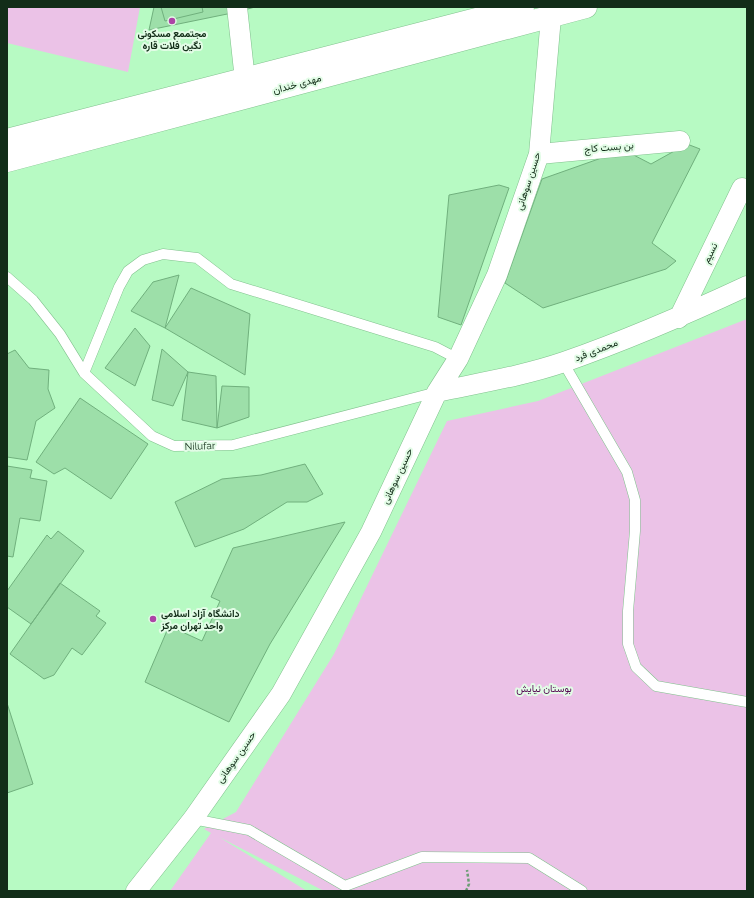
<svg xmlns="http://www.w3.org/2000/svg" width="754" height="898" viewBox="0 0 754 898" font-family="Raleway,Vazirmatn,sans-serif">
<rect width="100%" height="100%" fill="#b7fac3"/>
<path fill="#ebc2e7" d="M 7,7 L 140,7 L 128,72 L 7,43 Z
M 747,319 L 747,891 L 324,891 L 219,837 L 307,891 L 170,891 L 211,833 L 204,829 L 236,812 L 334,654 L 447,421 L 538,401 Z"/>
<path fill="#9ddfa9" stroke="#70b07d" d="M 154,7 L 255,7 L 237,12 L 149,30 Z
M 161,7 L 202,7 L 203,12 L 165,21 Z
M 687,144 L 700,149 L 652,243 L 676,261 L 666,269 L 543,308 L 505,283 L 542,179 L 624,150 L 651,164 Z
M 499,185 L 509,188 L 461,325 L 438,317 L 449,195 Z
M 179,275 L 165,328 L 131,311 L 153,282 Z
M 191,288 L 250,314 L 245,375 L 165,328 Z
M 135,328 L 150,346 L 135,386 L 105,368 Z
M 162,349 L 188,372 L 173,406 L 152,400 Z
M 15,350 L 29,368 L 49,370 L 48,389 L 55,408 L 36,421 L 27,460 L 7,457 L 7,354 Z
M 188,372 L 216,376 L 217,428 L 182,420 Z
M 222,386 L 249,387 L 249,417 L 217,428 Z
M 80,398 L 148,444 L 111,499 L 65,468 L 54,474 L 36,462 Z
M 305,464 L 323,494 L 307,502 L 287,502 L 244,529 L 195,547 L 175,502 L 222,479 L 261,475 Z
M 7,466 L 32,470 L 30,478 L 47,481 L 40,521 L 20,518 L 13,557 L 7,556 Z
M 345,522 L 270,644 L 229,722 L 145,682 L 169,626 L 202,641 L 220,601 L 211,597 L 233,548 Z
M 58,531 L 84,551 L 31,624 L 7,607 L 7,591 L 47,535 L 51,539 Z
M 60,583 L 100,611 L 96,616 L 106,623 L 82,655 L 72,648 L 54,675 L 44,679 L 10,654 Z
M 7,703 L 33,784 L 7,793 Z"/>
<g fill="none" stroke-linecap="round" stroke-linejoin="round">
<defs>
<path id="lane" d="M 7,277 L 33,300 L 60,334 L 84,373 L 152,436 L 174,446 L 233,445 L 437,392
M 563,362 L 627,472 L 635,500 L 635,531 L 628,611 L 628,644 L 636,667 L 656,686 L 747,702
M 84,373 L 119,287 L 128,271 L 143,260 L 163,254 L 197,258 L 231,284 L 435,347 L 458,359
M 193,819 L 249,830 L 345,886 L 422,857 L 529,858 L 582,891"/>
<path id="street" d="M 237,7 L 245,80
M 539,154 L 680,141
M 679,318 L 742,188
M 437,392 C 479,383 523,376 564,362 C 627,340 687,314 747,286
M 136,891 L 193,819 L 281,694 L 371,532 L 437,392 L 458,359 L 497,275 L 539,154 L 551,17"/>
<path id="secondary" d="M 7,140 L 523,7
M 7,161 L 586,7"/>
</defs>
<use href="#lane" stroke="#80c18d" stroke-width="11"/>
<use href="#street" stroke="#80c18d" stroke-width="21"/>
<use href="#secondary" stroke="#80c18d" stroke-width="23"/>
<path stroke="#6c9d75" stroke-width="2.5" stroke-dasharray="3 2" stroke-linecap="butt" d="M 466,891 L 469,884 L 467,870"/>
<use href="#lane" stroke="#fff" stroke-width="10"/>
<use href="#street" stroke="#fff" stroke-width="20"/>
<use href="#secondary" stroke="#fff" stroke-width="22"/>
</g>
<g fill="#ac44a6" stroke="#e2fce6" stroke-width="1.5">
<circle cx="172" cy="21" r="4"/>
<circle cx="153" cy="619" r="4"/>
</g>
<g text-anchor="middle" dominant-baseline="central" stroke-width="4" stroke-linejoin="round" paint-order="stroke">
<g font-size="10" font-weight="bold" fill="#122d18" stroke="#e2fce6">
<text x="172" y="33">مجتممع مسکونی<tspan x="172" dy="12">نگین فلات قاره</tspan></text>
<text x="161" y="613" text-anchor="start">دانشگاه آزاد اسلامی<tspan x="161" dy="12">واحد تهران مرکز</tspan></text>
</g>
<g font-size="10" fill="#122d18" stroke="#e2fce6">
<text transform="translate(297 84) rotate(-15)">مهدی خندان</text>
<text transform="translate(609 147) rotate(-5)">بن بست کاج</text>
<text transform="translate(528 181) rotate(-72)">حسین سوهانی</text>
<text transform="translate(710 253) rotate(-64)">نسیم</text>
<text transform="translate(596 350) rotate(-21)">محمدی فرد</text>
<text transform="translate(200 446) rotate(-2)">Nilufar</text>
<text transform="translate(397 476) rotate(-65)">حسین سوهانی</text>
<text transform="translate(236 757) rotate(-55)">حسین سوهانی</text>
</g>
<g font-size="10" fill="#550853" stroke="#e2fce6">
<text x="544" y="688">بوستان نیایش</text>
</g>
</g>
<rect width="754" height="898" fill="none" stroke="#122d18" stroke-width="16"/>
</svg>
